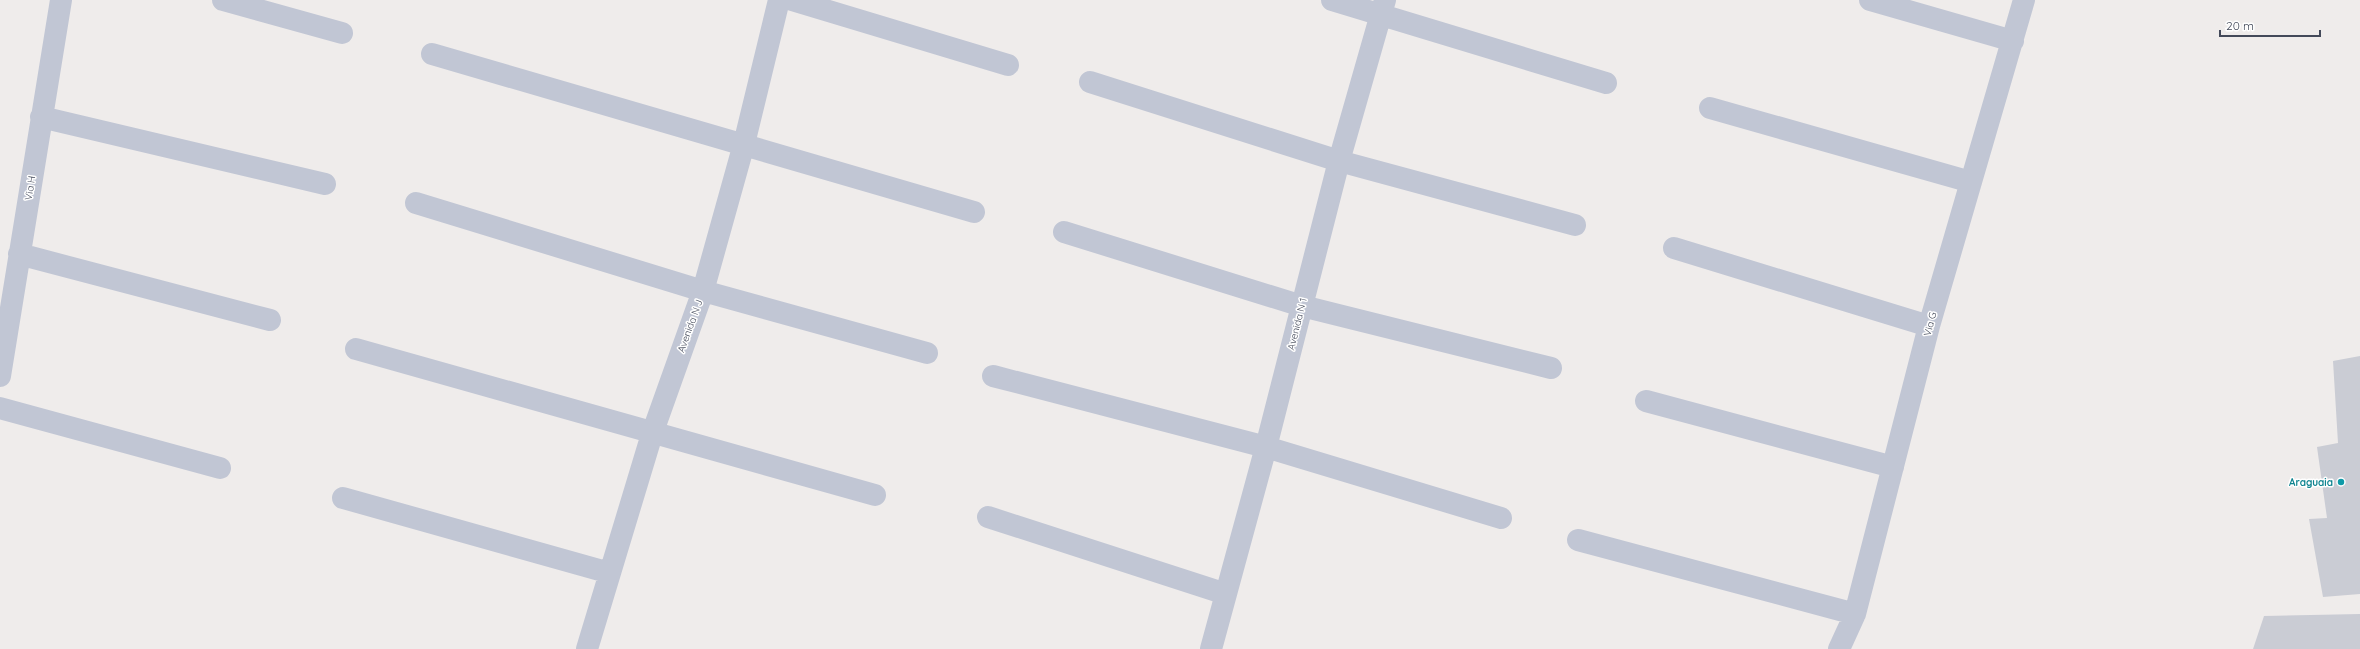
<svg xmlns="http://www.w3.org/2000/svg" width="2360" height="649" viewBox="0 0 2360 649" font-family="Quicksand,sans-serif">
<rect width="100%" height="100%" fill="#efeceb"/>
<path fill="#caccd4" d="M 2360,356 L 2360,594 L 2323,597 L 2309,519 L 2327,518 L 2317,447 L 2338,443 L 2333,361 Z
M 2360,614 L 2360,649 L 2253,649 L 2264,616 Z"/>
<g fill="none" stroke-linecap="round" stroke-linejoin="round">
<path stroke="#c1c6d4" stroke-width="22" d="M 223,0 L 342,33
M 792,0 L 1008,65
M 1332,0 L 1606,83
M 1870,0 L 2013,41
M 432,54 L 974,212
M 1090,82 L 1339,161 L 1575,225
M 1710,108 L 1971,182
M 41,117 L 325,184
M 416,203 L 703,291 L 927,353
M 1064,232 L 1302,306 L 1551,368
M 1674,248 L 1929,326
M 19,254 L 270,320
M 356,349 L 875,495
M 0,376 L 61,0
M 993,376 L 1266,447 L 1501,518
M 1646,401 L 1893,467
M 0,408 L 220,468
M 343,498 L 610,573
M 988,517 L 1226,594
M 1578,540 L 1855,614
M 587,649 L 652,434 L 703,291 L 744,144 L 779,0
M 1211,649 L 1266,447 L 1339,161 L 1385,0
M 1839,649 L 1855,614 L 1929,326 L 2024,0"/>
</g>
<circle fill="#0f9aa8" stroke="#fff" stroke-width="1.5" cx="2341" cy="482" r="4"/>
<g text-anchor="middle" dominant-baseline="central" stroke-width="3" stroke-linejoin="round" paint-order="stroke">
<g font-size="10" fill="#434959" stroke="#fff">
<text transform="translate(30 188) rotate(-81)">Via H</text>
<text transform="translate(1297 324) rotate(-76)">Avenida N 1</text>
<text transform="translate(1930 324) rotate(-75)">Via G</text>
<text transform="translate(690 326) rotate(-70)">Avenida N J</text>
</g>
<g font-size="10" font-weight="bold" fill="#0d838f" stroke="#fff" text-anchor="end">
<text x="2333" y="482">Araguaia</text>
</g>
</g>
<path d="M2220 30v6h100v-6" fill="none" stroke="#434959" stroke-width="2"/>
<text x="2226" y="30" font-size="12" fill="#434959" stroke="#ffffff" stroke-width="3" paint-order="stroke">20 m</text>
</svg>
